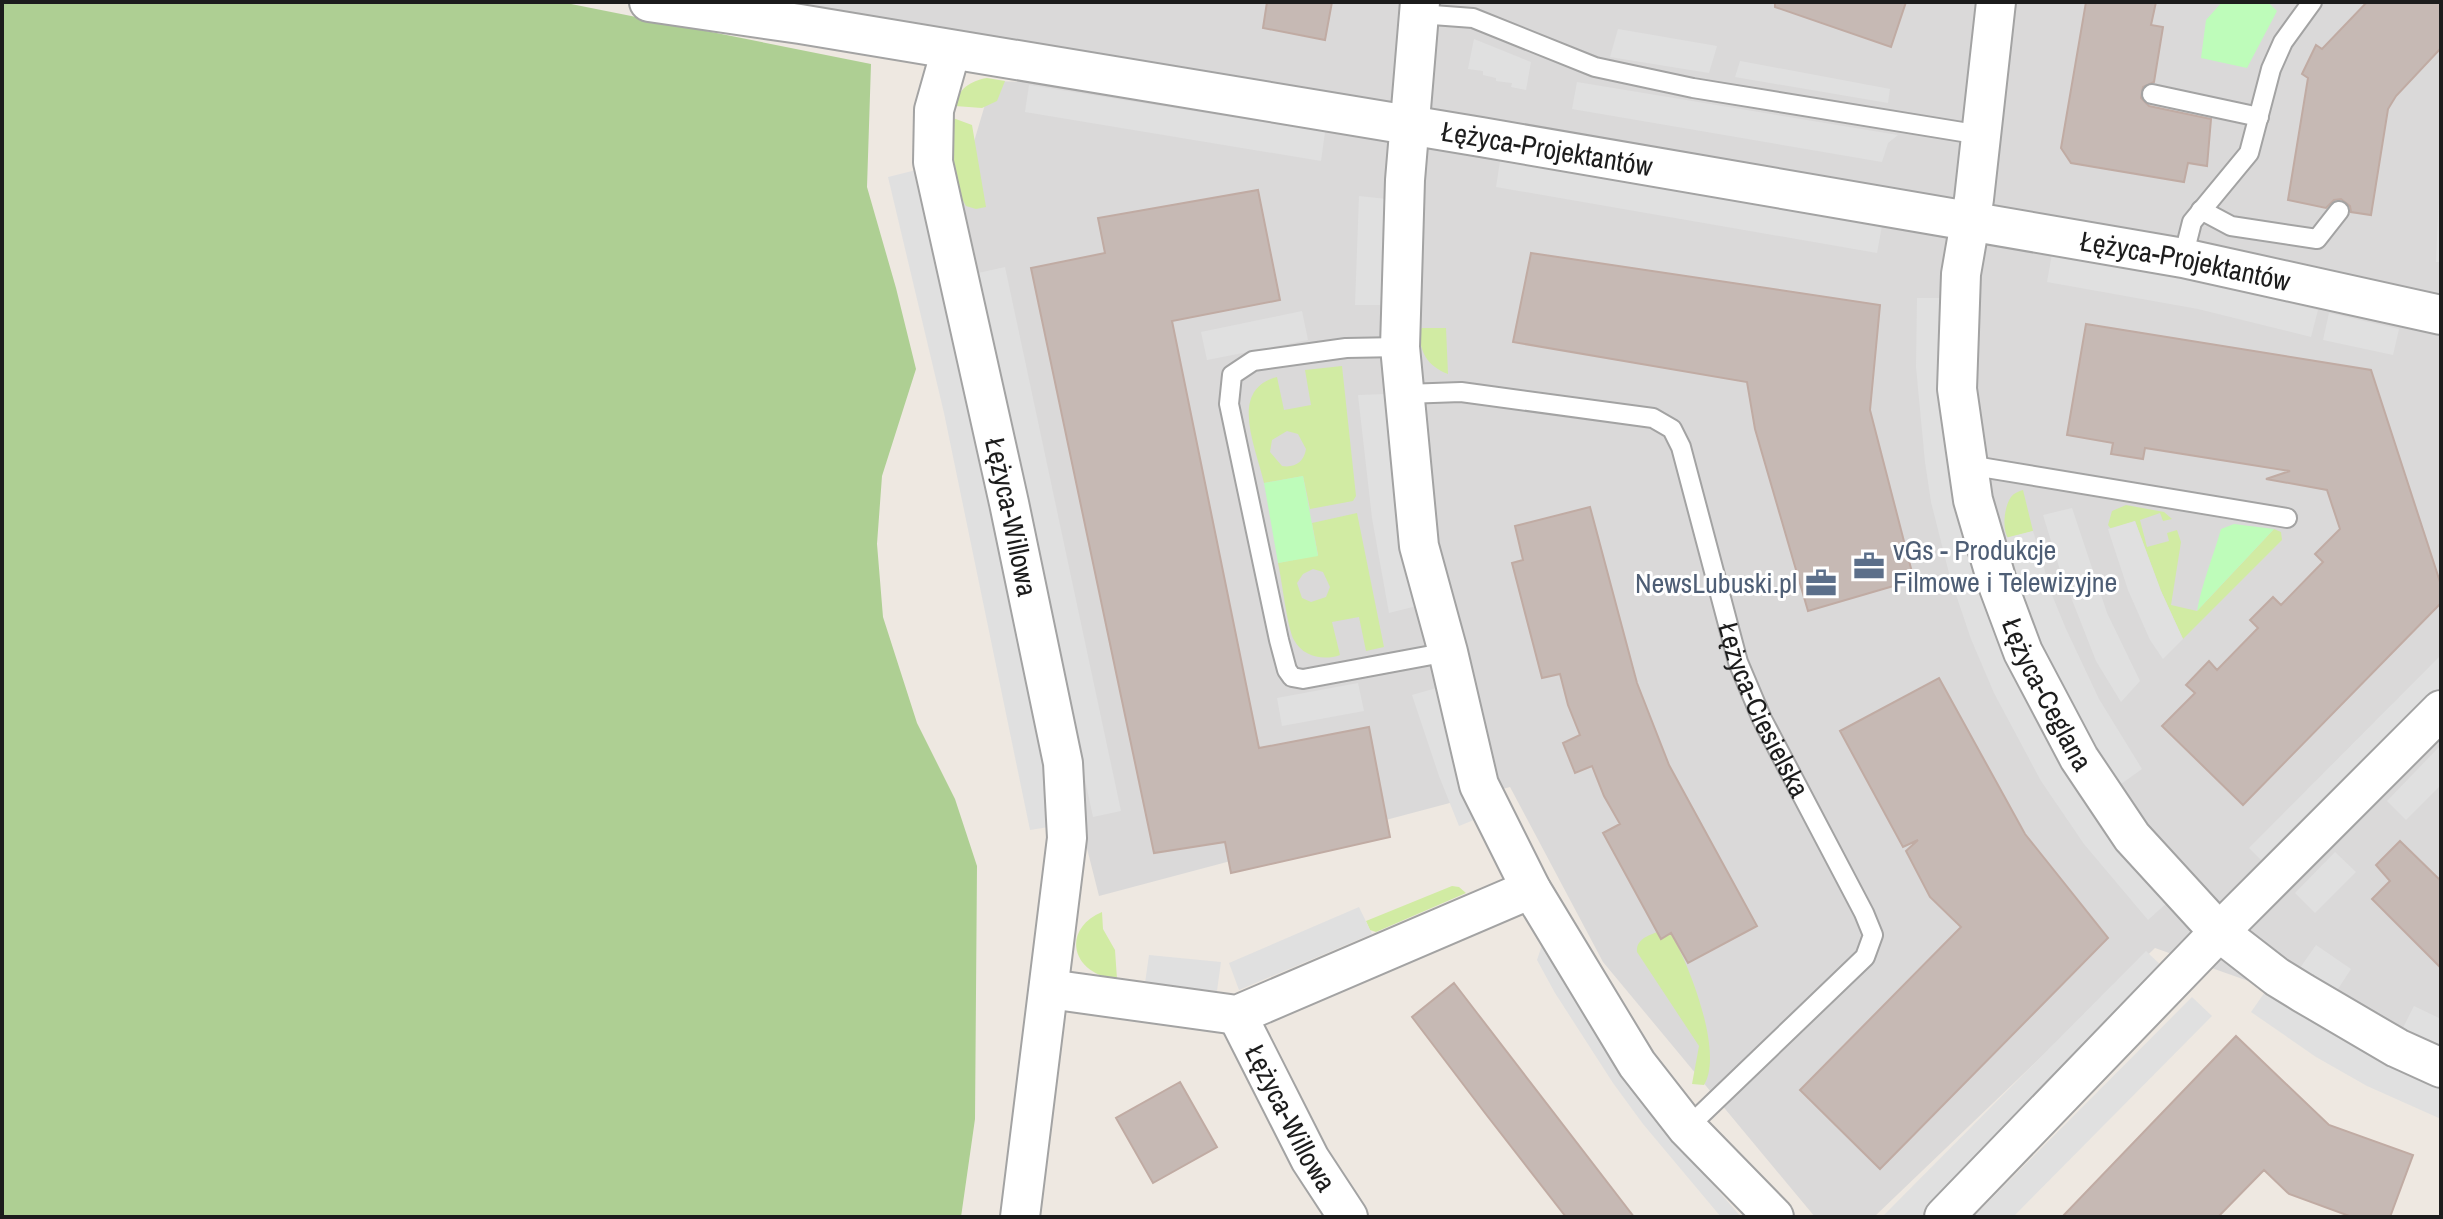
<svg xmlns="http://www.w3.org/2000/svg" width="2443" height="1219" viewBox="0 0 2443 1219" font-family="'Archivo Narrow',sans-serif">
<rect width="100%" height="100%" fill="#eee8e1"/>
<path fill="#dad9d9" d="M 778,2 L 2441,2 L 2441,1049 L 2155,948 L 1874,1217 L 1815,1217 L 1603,962 L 1510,787 L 1099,896 L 1014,559 L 957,199 L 992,81 L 1109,84 L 951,50 L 818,6 Z"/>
<path fill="#d1eba3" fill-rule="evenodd" d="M 987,78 L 1005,81 L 997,101 L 982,108 L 955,106 C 958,89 970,81 987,78 Z
M 953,118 L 972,125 L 986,207 L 976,209 L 966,206 L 956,188 L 946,140 Z
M 1422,328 L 1446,328 L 1448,374 C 1427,366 1420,352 1419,331 Z
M 1342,366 L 1356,496 L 1353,501 L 1310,509 L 1303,476 L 1264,483 C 1256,447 1228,390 1277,377 L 1284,410 L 1311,405 L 1305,370 ZM 1287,431 L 1298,434 L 1306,449 C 1304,462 1295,468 1282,466 L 1270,452 L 1272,440 Z
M 2023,490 L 2033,531 L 2008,538 C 2002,529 2004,507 2011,497 C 2014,493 2019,491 2023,490 Z
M 2126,505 L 2164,512 L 2172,519 L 2163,521 L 2160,513 L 2140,520 L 2147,547 L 2169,541 L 2167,533 L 2177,530 L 2181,542 L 2171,605 L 2197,611 L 2274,529 L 2281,532 L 2282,540 L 2183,639 L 2161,591 L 2135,521 L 2111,529 L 2108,525 L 2112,511 Z
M 1357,513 L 1384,647 L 1366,651 L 1359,617 L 1332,622 L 1340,655 C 1324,661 1303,657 1294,640 C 1287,627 1282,580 1278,563 L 1318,555 L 1312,523 ZM 1313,569 L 1323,572 L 1330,587 L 1326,597 L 1311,602 L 1302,598 L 1297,583 L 1303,574 Z
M 1452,886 L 1459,887 L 1466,893 L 1376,932 L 1370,930 L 1366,921 Z
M 1102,912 L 1103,929 L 1115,950 L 1117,979 C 1072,975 1060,930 1102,912 Z
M 1657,932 L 1661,938 L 1671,933 C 1689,965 1724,1052 1704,1085 L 1692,1084 L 1699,1046 L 1637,952 C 1636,940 1647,936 1657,932 Z"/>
<path fill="#aecf93" d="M 2,2 L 561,2 L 871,64 L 867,187 L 896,288 L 916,369 L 882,476 L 877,544 L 883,617 L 917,723 L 955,799 L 977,866 L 975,1119 L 961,1217 L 2,1217 Z"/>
<path fill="#befcba" d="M 2222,2 L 2268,2 L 2277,11 L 2247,68 L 2201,58 L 2206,20 Z
M 1303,476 L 1318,556 L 1278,563 L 1264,483 Z
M 2234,524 L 2274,529 L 2197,611 C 2202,583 2213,557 2221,529 Z"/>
<path fill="#e0e0e0" d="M 1618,29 L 1717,46 L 1709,73 L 1610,57 Z
M 1474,39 L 1531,62 L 1526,90 L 1511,87 L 1512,83 L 1496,81 L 1496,78 L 1483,75 L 1483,71 L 1468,69 Z
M 1740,61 L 1890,89 L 1888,103 L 1735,77 Z
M 1577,82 L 1898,135 L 1888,143 L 1882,162 L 1572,109 Z
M 1029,85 L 1325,132 L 1321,161 L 1025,112 Z
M 2441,148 L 2441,262 L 2436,262 Z
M 1500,161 L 1882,226 L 1877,253 L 1496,187 Z
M 916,170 L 996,513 L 1055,804 L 1055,826 L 1030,830 L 944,413 L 888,177 Z
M 1359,196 L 1387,199 L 1382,305 L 1355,305 Z
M 2052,254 L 2179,277 L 2318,310 L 2311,337 L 2198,309 L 2047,282 Z
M 1005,267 L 1121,811 L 1093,817 L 978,273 Z
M 1917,298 L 1945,298 L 1956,479 L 2169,901 L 2148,920 L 2084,844 L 2041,781 L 1994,693 L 1971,639 L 1950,577 L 1931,502 L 1925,462 L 1916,367 Z
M 1302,311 L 1308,340 L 1207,360 L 1201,332 Z
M 2329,313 L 2399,329 L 2393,355 L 2323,340 Z
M 1386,394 L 1417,606 L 1389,613 L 1372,518 L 1358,395 Z
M 2072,508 L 2107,613 L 2140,681 L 2121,702 L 2096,661 L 2080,620 L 2060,570 L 2043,515 Z
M 2135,521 L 2161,591 L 2183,639 L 2163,659 L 2150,640 L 2128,590 L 2108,529 Z
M 2033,531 L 2052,595 L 2066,629 L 2099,699 L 2142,769 L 2121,784 L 2080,722 L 2061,685 L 2036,630 L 2010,555 L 2005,538 Z
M 2441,655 L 2441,694 L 2269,868 L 2249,848 Z
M 1358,683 L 1364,711 L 1282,726 L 1277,698 Z
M 1440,687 L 1486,815 L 1459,826 L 1439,776 L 1412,695 Z
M 2441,745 L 2441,785 L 2406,820 L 2387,801 Z
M 2335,852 L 2356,872 L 2315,913 L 2295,893 Z
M 1359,907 L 1372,934 L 1239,990 L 1229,963 Z
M 1543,942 L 1677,1143 L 1741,1217 L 1721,1217 L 1643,1124 L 1613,1083 L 1555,993 L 1537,960 Z
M 2316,945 L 2351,969 L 2336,992 L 2300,968 Z
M 2146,951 L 2167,971 L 1923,1217 L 1882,1217 Z
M 1149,955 L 1221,962 L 1217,991 L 1145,983 Z
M 2267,989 L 2338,1036 L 2413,1076 L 2441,1088 L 2441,1119 L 2367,1086 L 2316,1057 L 2251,1012 Z
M 2192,997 L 2212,1016 L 2013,1217 L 1973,1217 Z
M 2414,1006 L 2441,1019 L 2441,1049 L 2402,1030 Z"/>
<path fill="#c6b9b4" stroke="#c0aba3" stroke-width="2" d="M 1267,2 L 1332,2 L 1325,40 L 1263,28 Z
M 1775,2 L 1906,2 L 1891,47 L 1775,7 Z
M 2086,2 L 2156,2 L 2151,25 L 2163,27 L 2154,82 L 2143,87 L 2141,98 L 2149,106 L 2211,119 L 2207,166 L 2188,163 L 2184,182 L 2071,163 L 2061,148 Z
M 2367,2 L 2441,2 L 2441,48 L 2396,96 L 2388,109 L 2371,215 L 2351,212 L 2350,206 L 2341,199 L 2334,200 L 2326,208 L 2288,200 L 2308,78 L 2302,74 L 2316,45 L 2322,49 Z
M 1258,190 L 1280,300 L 1172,321 L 1259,748 L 1369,727 L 1390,837 L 1231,873 L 1225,842 L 1154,853 L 1031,268 L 1105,253 L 1098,218 Z
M 1531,253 L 1880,305 L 1870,410 L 1914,580 L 1808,611 L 1755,429 L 1747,382 L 1513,342 Z
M 2086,324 L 2371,370 L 2441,585 L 2441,603 L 2243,805 L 2162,726 L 2195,693 L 2186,685 L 2209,661 L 2217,670 L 2258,628 L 2250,620 L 2273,597 L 2281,605 L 2323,562 L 2315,554 L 2340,529 L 2327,490 L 2266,479 L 2290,471 L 2145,448 L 2143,459 L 2111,454 L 2113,443 L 2067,435 Z
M 1590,507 L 1637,683 L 1669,765 L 1757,926 L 1688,963 L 1671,933 L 1661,939 L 1603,833 L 1620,824 L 1604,796 L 1592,766 L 1575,773 L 1563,743 L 1580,735 L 1568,705 L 1560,674 L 1542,678 L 1512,563 L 1523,560 L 1515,526 Z
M 1939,678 L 2025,834 L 2108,938 L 1880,1169 L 1800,1090 L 1961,927 L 1930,897 L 1906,851 L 1918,840 L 1903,847 L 1840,731 Z
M 2400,841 L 2441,881 L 2441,968 L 2372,899 L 2390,881 L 2376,865 Z
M 1454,983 L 1477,1013 L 1634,1217 L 1566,1217 L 1485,1113 L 1412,1017 Z
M 2236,1036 L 2329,1125 L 2413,1155 L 2390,1217 L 2352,1217 L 2289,1194 L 2264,1170 L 2218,1217 L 2062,1217 Z
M 1180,1082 L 1217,1147 L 1153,1183 L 1116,1118 Z"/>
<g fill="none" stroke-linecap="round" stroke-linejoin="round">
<defs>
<g id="lane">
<path d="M 1419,14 L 1473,18 L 1595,67 L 1693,88 L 1981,135"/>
<path d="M 2152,94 L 2259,117"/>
<path d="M 2201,210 L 2231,226 L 2317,239 L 2339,211"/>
<path d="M 2183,258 L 2192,222 L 2249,153 L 2271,69 L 2283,42 L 2312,2"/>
<path d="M 1400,347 L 1346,348 L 1253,361 L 1232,375 L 1229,404 L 1279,640 L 1287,670 L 1292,677 L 1303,679 L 1448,652"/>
<path id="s1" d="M 1405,394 L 1461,392 L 1653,418 L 1672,429 L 1681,447 L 1738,662 L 1762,719 L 1864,913 L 1873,935 L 1865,957 L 1687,1128"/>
<path d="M 1968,465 L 2287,518"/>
</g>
<g id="street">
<path id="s2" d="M 649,2 L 800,24 L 1481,137 L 2183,258 L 2441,315"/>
<path d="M 1420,2 L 1405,180 L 1400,347 L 1419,546 L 1448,652 L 1479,785 L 1531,889 L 1637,1064 L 1687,1128 L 1774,1217"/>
<path id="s3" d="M 1996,2 L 1974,199 L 1961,274 L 1957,389 L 1973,500 L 1998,585 L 2023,652 L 2079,758 L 2132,837 L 2219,932 L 2277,977 L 2303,993 L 2397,1048 L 2441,1068"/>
<path id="s4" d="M 951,50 L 934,110 L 933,162 L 1009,503 L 1063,763 L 1067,838 L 1020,1217"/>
<path d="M 1049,989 L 1237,1015 L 1531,889"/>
<path id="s5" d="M 1237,1015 L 1310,1159 L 1348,1217"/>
<path d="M 1944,1217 L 2219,932 L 2441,710"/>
</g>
</defs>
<use href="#lane" stroke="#a3a3a3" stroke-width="22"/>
<use href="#street" stroke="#a3a3a3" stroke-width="42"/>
<use href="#lane" stroke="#fff" stroke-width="18"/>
<use href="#street" stroke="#fff" stroke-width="38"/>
</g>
<defs>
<symbol id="office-bare" viewBox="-9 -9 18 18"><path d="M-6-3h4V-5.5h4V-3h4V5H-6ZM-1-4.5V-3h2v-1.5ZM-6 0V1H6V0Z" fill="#5c6f8a" stroke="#fff" stroke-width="2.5" paint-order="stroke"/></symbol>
</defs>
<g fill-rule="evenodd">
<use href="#office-bare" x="1847" y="544" width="44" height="44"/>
<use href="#office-bare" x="1799" y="561" width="44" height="44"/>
</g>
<g text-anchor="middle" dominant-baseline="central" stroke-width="6" stroke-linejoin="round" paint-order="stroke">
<g font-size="28" fill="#1c1c1c" stroke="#fff">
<text stroke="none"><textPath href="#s2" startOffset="910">Łężyca-Projektantów</textPath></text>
<text stroke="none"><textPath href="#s2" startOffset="1558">Łężyca-Projektantów</textPath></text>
<text stroke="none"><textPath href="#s4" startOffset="478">Łężyca-Willowa</textPath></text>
<text stroke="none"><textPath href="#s3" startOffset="710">Łężyca-Ceglana</textPath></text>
<text stroke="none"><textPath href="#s1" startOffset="568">Łężyca-Ciesielska</textPath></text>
<text stroke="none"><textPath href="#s5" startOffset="116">Łężyca-Willowa</textPath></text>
</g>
<g font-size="28" fill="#4e5e75" stroke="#fff" text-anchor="start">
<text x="1893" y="550">vGs - Produkcje<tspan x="1893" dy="32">Filmowe i Telewizyjne</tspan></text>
<text x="1797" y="583" text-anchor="end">NewsLubuski.pl</text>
</g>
</g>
<rect width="2443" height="1219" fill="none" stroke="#1c1c1c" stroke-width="8"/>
</svg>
